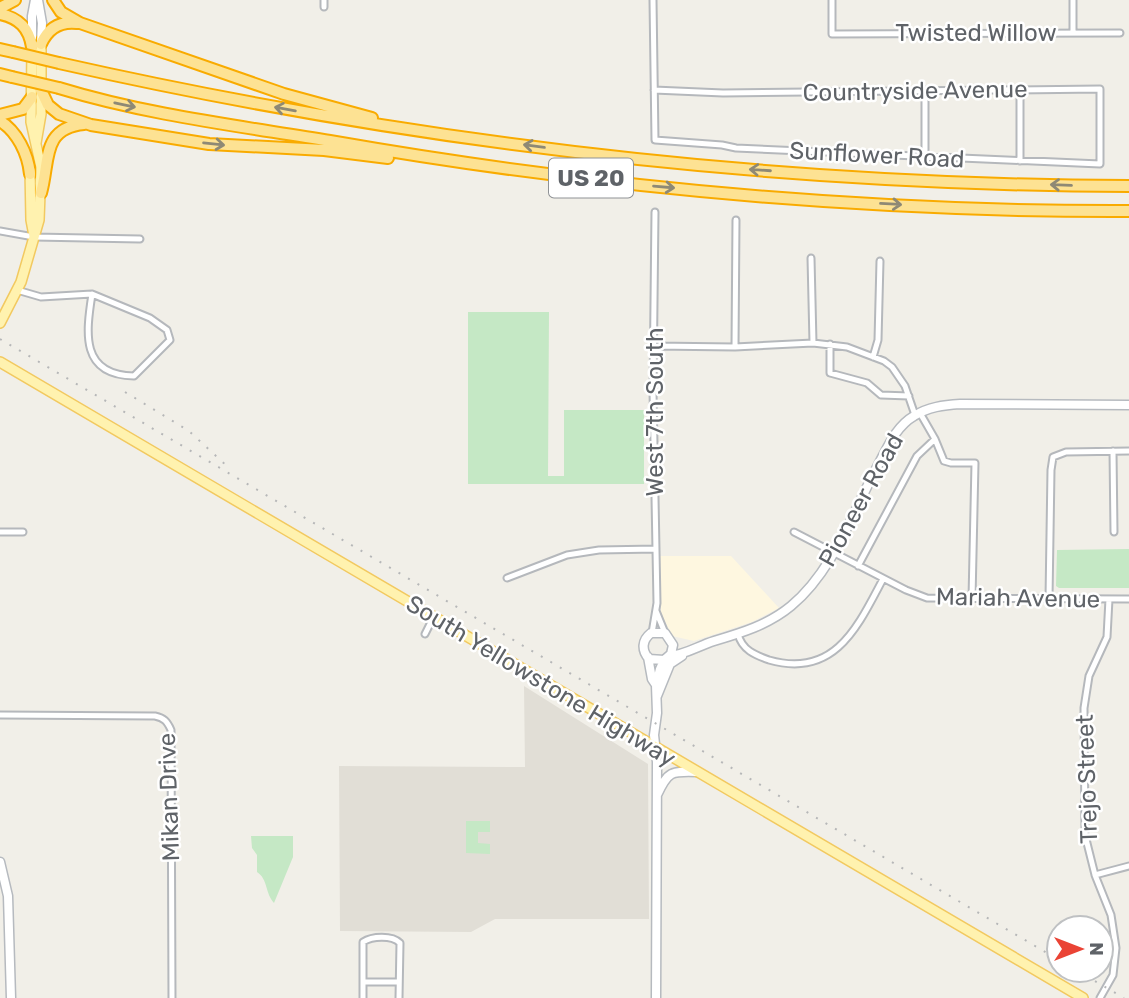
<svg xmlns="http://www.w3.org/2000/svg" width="1129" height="998" viewBox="0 0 1129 998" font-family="Rubik,sans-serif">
<rect width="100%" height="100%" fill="#f1efe8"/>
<path fill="#fef7e0" d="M 659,556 L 731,556 L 779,608 L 752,622 L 694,641 L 672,636 L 661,613 Z"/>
<path fill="#e1ded6" d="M 524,686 L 648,764 L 649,919 L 495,919 L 471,932 L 340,931 L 339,766 L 525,767 Z"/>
<path fill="#c5e8c5" d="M 468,312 L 549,312 L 548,476 L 564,476 L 564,410 L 644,410 L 644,484 L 468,484 Z
M 1129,549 L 1129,588 L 1059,588 L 1056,586 L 1057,550 Z
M 466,821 L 490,821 L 490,832 L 478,832 L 478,843 L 490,844 L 490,854 L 466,853 Z
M 251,836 L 293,836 L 293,857 L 274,903 C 265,893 268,879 257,872 L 257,855 L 252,848 Z"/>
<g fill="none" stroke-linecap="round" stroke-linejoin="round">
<defs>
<path id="street" d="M 653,0 L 655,140 L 722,145 L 736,148 L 1100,164 L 1100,89 L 723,93 L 654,90
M 832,0 L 832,34 L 1120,33
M 324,7 L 324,0
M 1073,32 L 1073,0
M 925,158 L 925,90
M 1020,161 L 1020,90
M 0,231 L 34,237 L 140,239
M 811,258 L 813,343
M 17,290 L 41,297 L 92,294 L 150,318 L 167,330 L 170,340 L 134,376 C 80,375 86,333 92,294
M 830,344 L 830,373 L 867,383 L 881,395 L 909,396
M 654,346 L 735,347 L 813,343 L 847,347 L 884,361 L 892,367 L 905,386 L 915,415
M 735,347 L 736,220
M 873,357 L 878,340 L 880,261
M 935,439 L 944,461 L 951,463 L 975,463 L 972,599
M 1113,451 L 1114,532
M 0,532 L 23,532
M 794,532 L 906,590 L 927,598 L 1129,599
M 858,566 L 917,456 L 935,439 L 920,413
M 507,578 L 567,555 L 599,550 L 656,549
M 1049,599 L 1051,470 L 1053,457 L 1066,452 L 1129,451
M 656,611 L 665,633
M 652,633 L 657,603 L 653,391 L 655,212
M 425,634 L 434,616
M 738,634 C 742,650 755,655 769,660 C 835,679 858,626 883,579
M 0,715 L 155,716 C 164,718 167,721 171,730 L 172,998
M 1095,875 L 1129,866
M 363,982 L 399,982
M 363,998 L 363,942 C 372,936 392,935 400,943 L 399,998
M 1100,998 L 1113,975 L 1116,948 L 1111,915 L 1095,875 L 1085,835 L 1084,708 L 1089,676 L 1107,637 L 1109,599"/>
<path id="secondary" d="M 38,0 L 42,23 L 41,42
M 32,37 L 32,16 L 35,0
M 669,656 C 685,655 698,646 714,641 C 741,633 768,625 791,606 C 833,571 852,514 877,467 C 887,449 895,427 914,416 C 928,407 944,405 960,404 L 1129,405
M 648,657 L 652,679 L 656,685
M 657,696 L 670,664 L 682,656
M 657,795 C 668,771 671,771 697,772
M 0,862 L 8,896 L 11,998
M 656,998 L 657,762 L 654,735 L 657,713 L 656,685 L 660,669 L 664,660 L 671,654 L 673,645 L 665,633 L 651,633 C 642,640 641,650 649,659 L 664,660"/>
<path id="primary" d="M 36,143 L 41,114 L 41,44
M 30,170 L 31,220 L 34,236
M 0,323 L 21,282 L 39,220 L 41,167 L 31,122 L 32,50
M 0,362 L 1083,998"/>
<path id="highway" d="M 53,0 L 61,12 L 80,23 L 284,94 L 372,118
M 0,8 L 15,0
M 0,14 C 19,18 29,28 32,47
M 41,44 C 48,28 60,21 77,23
M 0,49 L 13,52
M 59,63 C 410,142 769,185 1129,186
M 0,74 L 12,77
M 40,88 L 48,105 L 59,114 L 91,125 L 209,144 L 324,150 L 388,158
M 59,88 C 147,115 240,126 330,141 C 593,187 862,212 1129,211
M 0,115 L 23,109 L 32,97
M 0,121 C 17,131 28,154 30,174
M 41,193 C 50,162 41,128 84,124"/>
</defs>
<use href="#street" stroke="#b5b8bc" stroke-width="9"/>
<use href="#secondary" stroke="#b6babf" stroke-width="11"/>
<use href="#primary" stroke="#f2c960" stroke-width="12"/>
<use href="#highway" stroke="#f9ab00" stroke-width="14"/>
<use href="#street" stroke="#fff" stroke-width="5"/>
<use href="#secondary" stroke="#fff" stroke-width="8"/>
<use href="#primary" stroke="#fff2af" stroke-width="9"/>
<use href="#highway" stroke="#fde293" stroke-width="10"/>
<path stroke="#b6b7b8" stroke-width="2" stroke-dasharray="2 9" stroke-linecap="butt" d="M 0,339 L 1059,960
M 125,392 L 189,431 L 229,468
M 1076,970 L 1124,998"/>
<defs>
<path id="highway-bridge" d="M 13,52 L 59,63
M 12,77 L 59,88"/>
</defs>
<use href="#highway-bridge" stroke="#f9ab00" stroke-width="14" stroke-linecap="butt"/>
<use href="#highway-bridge" stroke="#fde293" stroke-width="10"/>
</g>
<defs><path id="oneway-shaft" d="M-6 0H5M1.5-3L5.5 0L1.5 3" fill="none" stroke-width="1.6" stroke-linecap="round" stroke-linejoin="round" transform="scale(1.75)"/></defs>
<g stroke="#8e8975">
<use href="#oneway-shaft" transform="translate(125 105) rotate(12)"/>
<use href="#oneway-shaft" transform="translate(285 109) rotate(-170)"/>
<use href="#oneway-shaft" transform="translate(214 144) rotate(6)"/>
<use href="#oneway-shaft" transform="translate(534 146) rotate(-172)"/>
<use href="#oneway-shaft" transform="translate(760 170) rotate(-176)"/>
<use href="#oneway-shaft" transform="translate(1061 185) rotate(-178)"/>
<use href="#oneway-shaft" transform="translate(664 187) rotate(5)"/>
<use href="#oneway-shaft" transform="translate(891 204) rotate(3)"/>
</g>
<g text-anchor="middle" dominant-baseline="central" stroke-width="5" stroke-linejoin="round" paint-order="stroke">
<rect fill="#fff" stroke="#8f9295" stroke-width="2" x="549" y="158.5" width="84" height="39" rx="5"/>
<g font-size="23" font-weight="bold" fill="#5f6368">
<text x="591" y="178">US 20</text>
</g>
<g font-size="24" fill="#5f6368" stroke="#fff">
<text x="976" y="33">Twisted Willow</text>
<text transform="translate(915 91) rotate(-1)">Countryside Avenue</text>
<text transform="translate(877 155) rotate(3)">Sunflower Road</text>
<text transform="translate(655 412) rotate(-90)">West 7th South</text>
<text transform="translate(861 500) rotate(-61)">Pioneer Road</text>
<text transform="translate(1018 598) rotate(1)">Mariah Avenue</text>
<text transform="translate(541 681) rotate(31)">South Yellowstone Highway</text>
<text transform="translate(1087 779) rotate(-92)">Trejo Street</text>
<text transform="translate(169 797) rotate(-92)">Mikan Drive</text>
</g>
</g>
<g transform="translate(1080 949) rotate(90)"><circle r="33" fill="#ffffff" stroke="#bfc1c3" stroke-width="2"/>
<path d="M0-5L12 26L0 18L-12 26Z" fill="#ea4335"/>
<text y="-10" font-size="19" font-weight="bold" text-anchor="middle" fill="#5f6368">N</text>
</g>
</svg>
